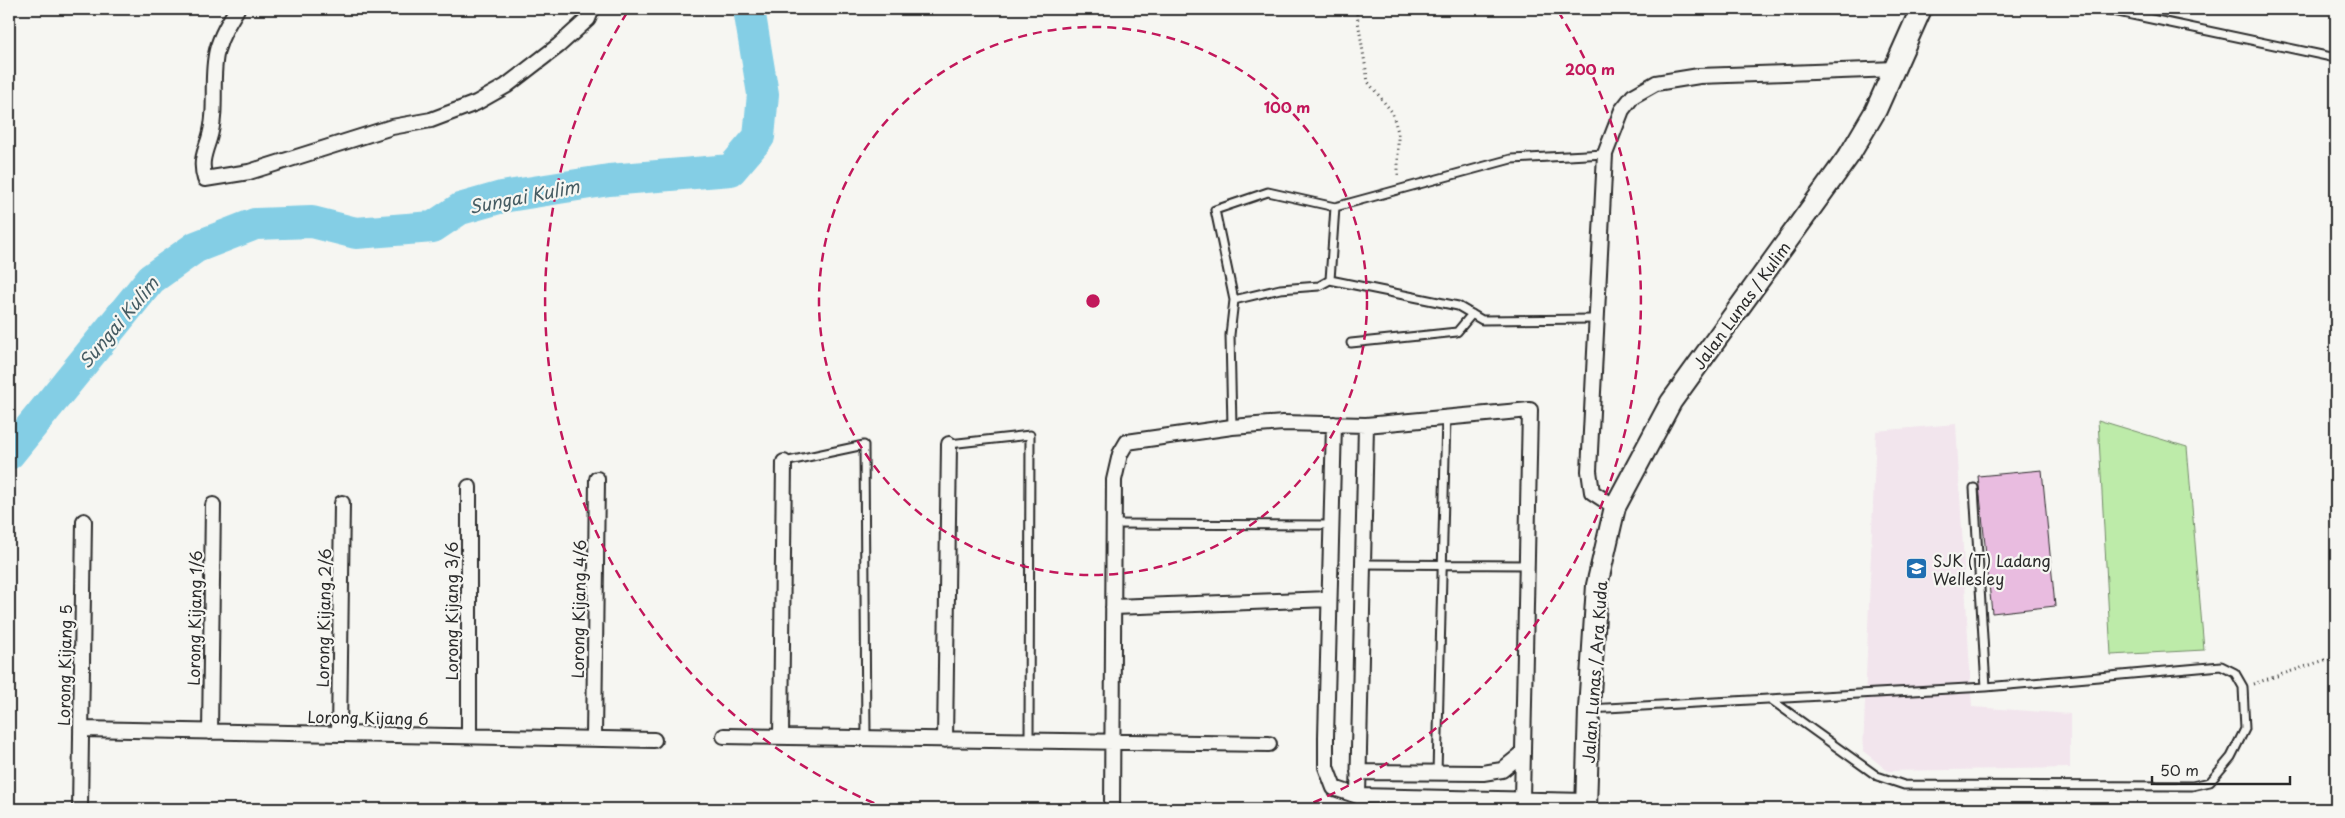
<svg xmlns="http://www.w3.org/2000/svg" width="2345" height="818" viewBox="0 0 2345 818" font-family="'Playpen Sans',sans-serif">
<rect width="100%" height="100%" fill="#f6f6f2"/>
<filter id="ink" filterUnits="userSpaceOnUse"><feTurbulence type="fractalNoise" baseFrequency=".02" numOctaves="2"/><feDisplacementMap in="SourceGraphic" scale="10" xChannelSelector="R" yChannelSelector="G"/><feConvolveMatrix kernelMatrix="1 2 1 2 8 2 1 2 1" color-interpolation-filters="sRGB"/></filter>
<g filter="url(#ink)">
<path fill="#f2e5ed" d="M 1956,424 L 1972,707 L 2070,714 L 2070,768 L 1888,771 L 1863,751 L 1876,431 Z"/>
<path fill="#bdeba9" stroke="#748b6a" d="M 2098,420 L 2187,447 L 2204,650 L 2111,655 Z"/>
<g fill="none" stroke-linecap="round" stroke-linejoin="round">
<path stroke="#84cee5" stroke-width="32" d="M 9,454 L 151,279 L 196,247 L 255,224 L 312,222 L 356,233 L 433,227 L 460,209 L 502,197 L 609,180 L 731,170 L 759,137 L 763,94 L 749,9"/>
</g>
<path fill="#e9bce0" stroke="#2b2b2b" d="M 2042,470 L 2055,606 L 1992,613 L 1978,476 Z"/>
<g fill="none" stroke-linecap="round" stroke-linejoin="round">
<defs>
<path id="lane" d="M 2104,9 L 2336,58
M 1330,280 L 1335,207
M 1234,300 L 1280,289 L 1319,286 L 1330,280 L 1458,306 L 1482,320 L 1596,319
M 1351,343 L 1457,332 L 1472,314
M 1232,427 L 1230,335 L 1234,300 L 1215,210 L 1268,192 L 1335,207 L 1511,159 L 1605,154
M 949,444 L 1030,435 L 1029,741
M 784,462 L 864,445 L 866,738
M 1974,488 L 1986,687
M 1114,524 L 1331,525
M 1363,564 L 1527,565
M 1589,709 L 1986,687 L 2221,666 L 2235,673 L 2243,687 L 2245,729 L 2231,757 L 2210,782 L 2192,786 L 1904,785 L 1877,776 L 1770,699
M 1437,773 L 1446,417"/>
<path id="street" d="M 237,9 C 229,22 221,35 217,50 C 210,78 218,110 209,139 C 204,154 200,163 205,179 L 249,172 L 392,127 L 431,120 L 476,103 L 506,86 L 558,46 L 588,19 L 592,9
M 1334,424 L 1326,737 L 1326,767 L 1334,788 L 1358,796 L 1586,801
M 1615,507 L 1592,492 L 1589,471 L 1605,154 L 1622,110 L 1633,96 L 1656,83 L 1699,76 L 1896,69
M 1113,607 L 1329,599
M 81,729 L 654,740
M 210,732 L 213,505
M 339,734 L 342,503
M 469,736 L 469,487
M 724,736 L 1269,744
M 781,737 L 784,462
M 594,739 L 597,479
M 945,740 L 949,444
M 1358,772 L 1483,773 L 1502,770 L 1523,753
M 1358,796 L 1366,425
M 80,809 L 84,521
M 1112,809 L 1114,480 L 1120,454 L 1127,442 L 1232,427 L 1283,423 L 1366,425 L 1530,410 L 1522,799"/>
<path id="secondary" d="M 1586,809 L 1589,709 L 1597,585 L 1615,507 L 1671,402 L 1850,154 L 1876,110 L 1921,9"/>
</defs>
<use href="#lane" stroke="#2b2b2b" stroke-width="11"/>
<use href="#street" stroke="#2b2b2b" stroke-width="18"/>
<use href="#secondary" stroke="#2b2b2b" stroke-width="24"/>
<path stroke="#2b2b2b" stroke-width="3" stroke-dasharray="1 4" stroke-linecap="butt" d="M 1356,9 L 1368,82 L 1392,112 L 1398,132 L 1398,177
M 2253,684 L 2325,660 L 2336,659"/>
<use href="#lane" stroke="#f6f6f2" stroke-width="7"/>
<use href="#street" stroke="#f6f6f2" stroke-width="14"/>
<use href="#secondary" stroke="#f6f6f2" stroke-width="20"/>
</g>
</g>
<g fill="none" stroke="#c2185b" stroke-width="2.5" stroke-dasharray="9 6">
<circle cx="1093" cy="301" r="274"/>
<path d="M888 809A548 548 0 0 1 628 11M1558 11A548 548 0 0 1 1298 809"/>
</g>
<defs>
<symbol id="school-square" viewBox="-11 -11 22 22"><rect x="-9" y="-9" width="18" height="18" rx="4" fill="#1f6fb2" stroke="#f6f6f2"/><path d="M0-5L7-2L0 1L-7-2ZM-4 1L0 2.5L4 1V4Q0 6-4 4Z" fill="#fff"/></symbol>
</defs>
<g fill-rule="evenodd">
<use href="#school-square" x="1904" y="556" width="25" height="25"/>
</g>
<g text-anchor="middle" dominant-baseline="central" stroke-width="4.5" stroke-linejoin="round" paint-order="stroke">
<g font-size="16" fill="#2b2b2b" stroke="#f6f6f2">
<text transform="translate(1741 305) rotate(-54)">Jalan Lunas / Kulim</text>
<text transform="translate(578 609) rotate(-89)">Lorong Kijang 4/6</text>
<text transform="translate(451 611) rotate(-90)">Lorong Kijang 3/6</text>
<text transform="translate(194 618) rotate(-89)">Lorong Kijang 1/6</text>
<text transform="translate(323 618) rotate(-89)">Lorong Kijang 2/6</text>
<text transform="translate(64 665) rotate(-89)">Lorong Kijang 5</text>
<text transform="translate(1594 672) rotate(-86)">Jalan Lunas / Ara Kuda</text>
<text transform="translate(368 717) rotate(1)">Lorong Kijang 6</text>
</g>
<g font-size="16" fill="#2b2b2b" stroke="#f6f6f2" text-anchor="start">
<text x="1933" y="560">SJK (T) Ladang<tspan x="1933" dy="18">Wellesley</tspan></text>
</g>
<g font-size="18" font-style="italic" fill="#465c63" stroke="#f6f6f2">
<text transform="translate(524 196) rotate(-11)">Sungai Kulim</text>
<text transform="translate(118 322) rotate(-50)">Sungai Kulim</text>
</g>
</g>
<circle cx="1093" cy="301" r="8" fill="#c2185b" stroke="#f6f6f2" stroke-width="2.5"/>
<g font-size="15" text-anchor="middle" font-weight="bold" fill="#c2185b" stroke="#f6f6f2" stroke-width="4.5" stroke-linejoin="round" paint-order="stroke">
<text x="1590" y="75">200 m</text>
<text x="1287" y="113">100 m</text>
</g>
<rect width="2345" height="818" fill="none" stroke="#f6f6f2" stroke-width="30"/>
<rect x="15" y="15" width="2315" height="788" fill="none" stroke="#2b2b2b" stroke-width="2" filter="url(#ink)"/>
<path d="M2152 776v8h138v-8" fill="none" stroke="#2b2b2b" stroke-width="2.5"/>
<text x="2160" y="776" font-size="15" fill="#2b2b2b" stroke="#f6f6f2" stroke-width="4" paint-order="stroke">50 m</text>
</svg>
